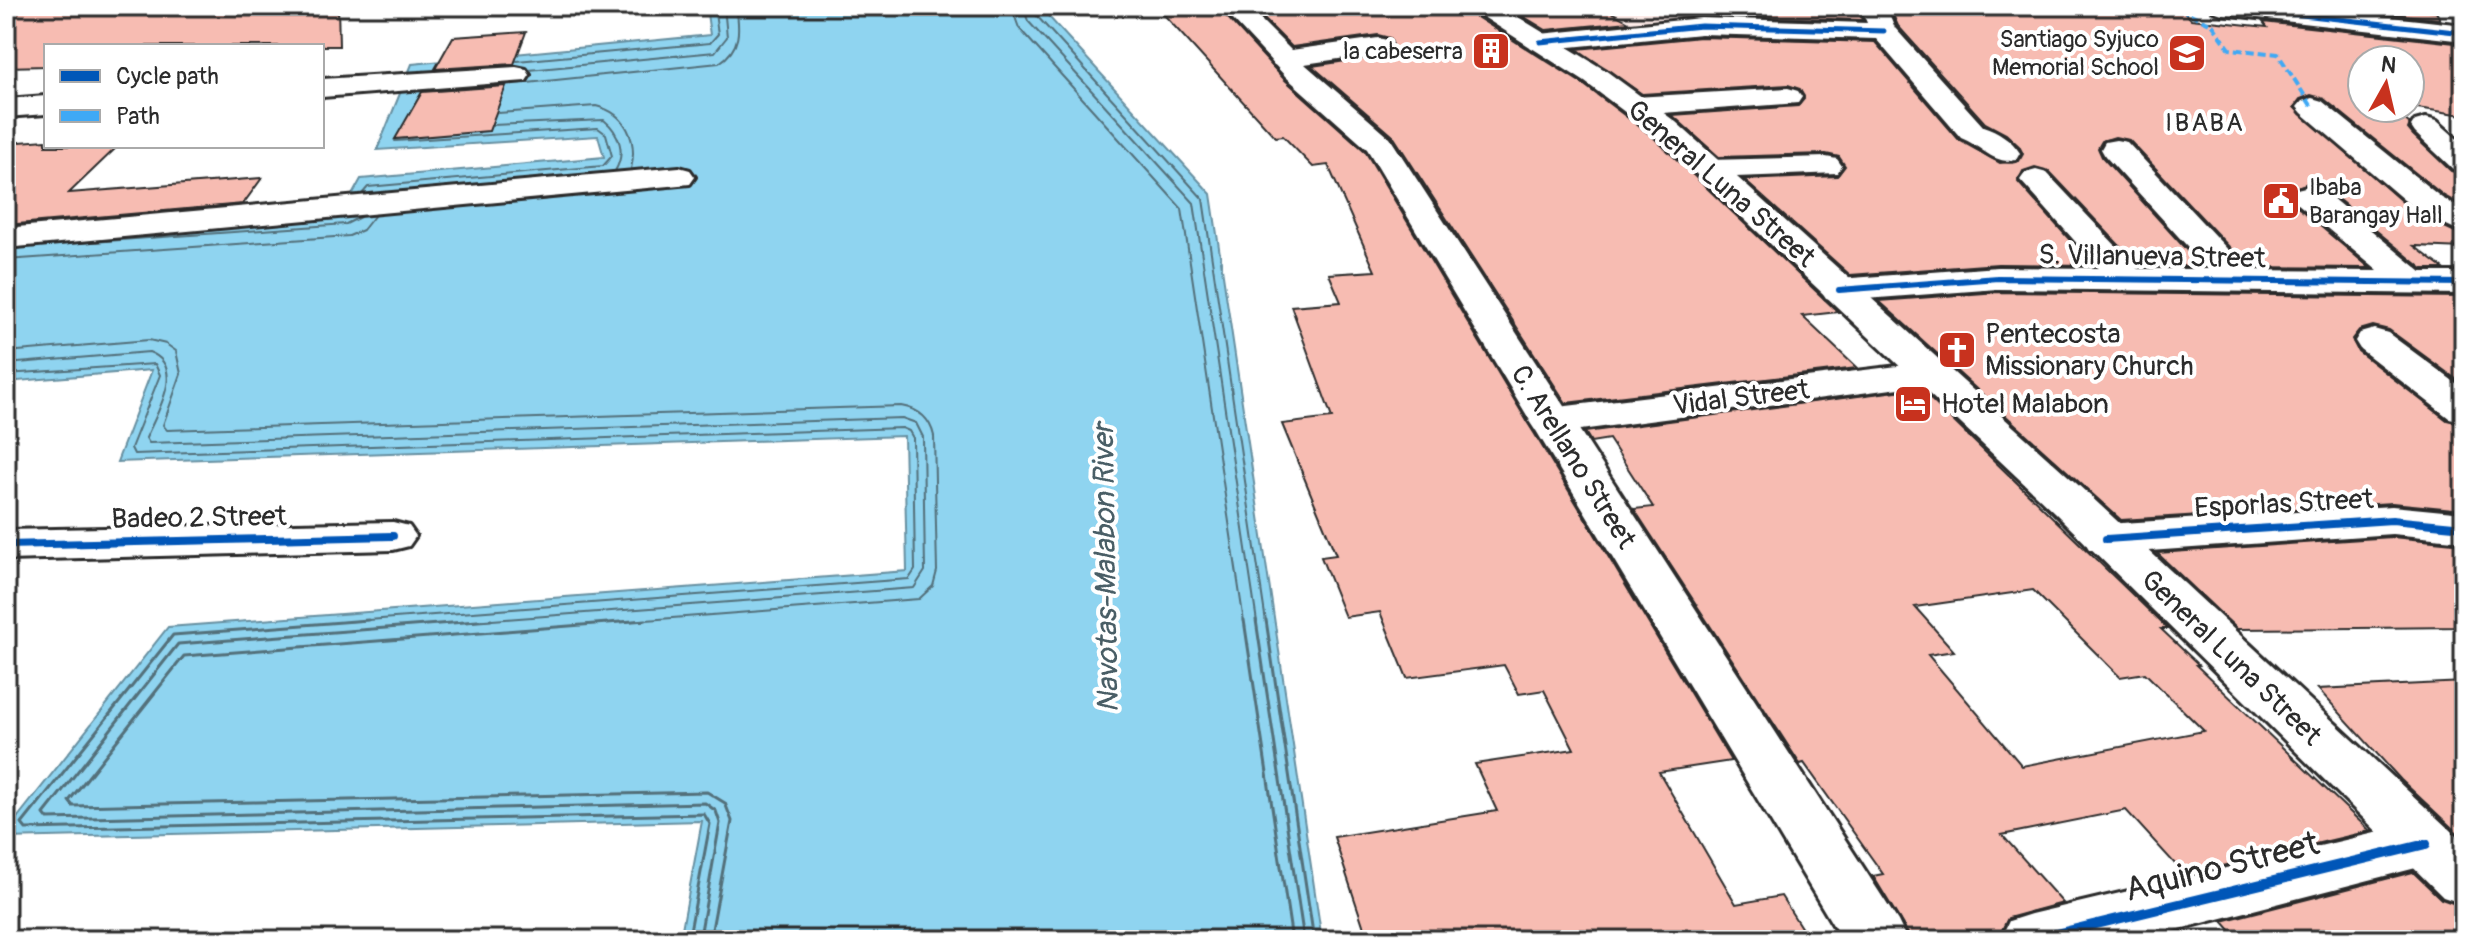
<svg xmlns="http://www.w3.org/2000/svg" width="2470" height="946" viewBox="0 0 2470 946" font-family="Pangolin,sans-serif">
<rect width="100%" height="100%" fill="#fff"/>
<filter id="ink" filterUnits="userSpaceOnUse"><feTurbulence type="fractalNoise" baseFrequency=".0125" numOctaves="2"/><feDisplacementMap in="SourceGraphic" scale="16" xChannelSelector="R" yChannelSelector="G"/><feConvolveMatrix kernelMatrix="1 2 1 2 8 2 1 2 1" color-interpolation-filters="sRGB"/></filter>
<g filter="url(#ink)">
<path fill="#fdebe8" d="M 1517,6 L 1682,6 L 1694,25 L 1567,38 Z"/>
<path fill="#8fd4f0" stroke="#6790a1" stroke-width="2" d="M 706,6 L 1039,6 L 1211,194 L 1322,940 L 529,940 L 682,929 L 702,821 L 6,838 L 6,832 L 168,627 L 907,571 L 904,436 L 117,462 L 152,370 L 6,382 L 6,230 L 346,206 L 361,179 L 604,157 L 598,136 L 377,150 L 412,64 L 710,35 Z"/>
<g fill="none" stroke-linecap="round" stroke-linejoin="round">
<path stroke="#536f7a" stroke-width="2" d="M 1011,6 L 1019,28 L 1182,209 L 1244,622
M 1023,6 L 1028,21 L 1194,203 L 1257,622
M 1034,6 L 1036,15 L 1203,199 L 1266,622
M 517,61 L 710,43 L 718,34 L 714,6
M 529,70 L 715,52 L 727,37 L 724,6
M 527,83 L 719,63 C 741,49 740,30 736,6
M 498,113 L 596,106 C 626,113 638,140 631,169
M 493,125 L 604,120 C 620,133 626,153 615,171
M 362,194 L 368,187 L 603,166 L 612,156 L 606,134 L 598,128 L 395,141
M 78,243 L 346,224 L 360,217
M 6,260 L 349,236 L 363,230 L 375,215
M 6,352 L 149,340 L 166,344 L 176,351 L 181,374 L 163,425 L 167,430 L 901,406 C 919,409 930,418 934,436 L 937,571 L 933,586 L 919,599 L 620,622
M 6,364 L 149,352 C 187,366 157,412 146,438 L 149,443 L 902,418 L 916,423 L 923,437 L 925,571 L 914,588 L 465,622
M 6,374 L 155,364 L 160,375 L 131,448 L 134,454 L 902,428 L 909,431 L 913,438 L 915,570 L 909,579 L 342,622"/>
<path stroke="#536f7a" stroke-width="3" d="M 368,620 L 173,635 L 22,824 L 26,829 L 704,814 L 710,824 L 690,931 L 683,937 L 642,940
M 491,620 L 178,644 L 44,814 L 48,819 L 705,803 L 716,811 L 720,823 L 701,931 L 696,940
M 646,620 L 184,656 L 69,801 L 73,806 L 707,792 L 725,803 L 732,821 L 710,940
M 1244,620 L 1292,940
M 1256,620 L 1304,940
M 1266,620 L 1314,940"/>
</g>
<path fill="#f7bcb2" stroke="#2b2b2b" stroke-width="2" fill-rule="evenodd" d="M 6,6 L 128,6 L 128,9 L 177,6 L 338,6 L 339,46 L 46,46 L 46,66 L 6,67 Z
M 1156,6 L 1217,6 L 1284,79 L 1365,151 L 1731,761 L 1659,772 L 1736,904 L 1781,896 L 1809,940 L 1368,940 L 1334,837 L 1497,811 L 1475,764 L 1574,749 L 1544,690 L 1519,694 L 1504,665 L 1407,678 L 1380,612 L 1345,617 L 1321,557 L 1336,555 L 1282,424 L 1332,418 L 1291,306 L 1341,302 L 1329,274 L 1375,271 L 1328,165 L 1313,167 L 1283,136 L 1275,137 Z
M 1251,6 L 1467,6 L 1472,14 L 1583,84 L 1652,136 L 1838,312 L 1802,316 L 1857,368 L 1566,403 L 1393,136 L 1312,66 L 1387,55 L 1394,48 L 1390,38 L 1378,35 L 1292,47 Z
M 1506,6 L 1560,6 L 1560,13 L 1602,7 L 1629,22 L 1546,30 Z
M 1716,6 L 1857,6 L 1862,20 L 1707,15 L 1705,12 L 1720,12 Z
M 1889,6 L 2179,6 L 2191,19 L 2267,27 L 2263,22 L 2464,44 L 2464,115 L 2410,107 L 2410,60 L 2362,60 L 2362,108 L 2391,108 L 2410,124 L 2408,129 L 2413,135 L 2451,171 L 2464,174 L 2464,207 L 2444,196 L 2324,99 L 2311,95 L 2300,99 L 2294,107 L 2416,214 L 2464,236 L 2464,248 L 2414,246 L 2444,269 L 2423,269 L 2323,187 L 2308,183 L 2294,188 L 2290,195 L 2294,204 L 2370,268 L 2248,267 L 2129,140 L 2115,137 L 2102,141 L 2098,148 L 2102,157 L 2201,266 L 2139,266 L 2049,171 L 2035,167 L 2023,171 L 2018,182 L 2092,265 L 1998,264 L 1850,275 L 1744,180 L 1837,176 L 1845,166 L 1839,157 L 1826,154 L 1719,157 L 1672,115 L 1798,106 L 1804,99 L 1800,89 L 1788,85 L 1642,94 L 1577,49 L 1701,37 L 1875,42 L 1959,140 L 2000,163 L 2019,161 L 2023,154 L 2019,146 L 2006,134 L 1985,123 L 1898,26 Z
M 2318,6 L 2387,6 L 2436,12 L 2440,19 Z
M 526,32 L 514,64 L 435,69 L 453,37 Z
M 506,86 L 489,131 L 395,139 L 422,92 Z
M 46,140 L 46,146 L 118,146 L 69,193 L 262,178 L 243,204 L 6,225 L 6,143 Z
M 1998,292 L 2464,297 L 2464,385 L 2389,330 L 2373,326 L 2359,330 L 2352,339 L 2358,351 L 2447,420 L 2464,424 L 2464,510 L 2392,503 L 2121,520 L 1879,301 Z
M 1919,388 L 2168,629 L 2161,629 L 2199,665 L 2196,665 L 2370,831 L 2185,875 L 2126,810 L 2002,835 L 2063,903 L 2008,918 L 1997,940 L 1912,940 L 1873,876 L 1883,874 L 1804,763 L 1800,764 L 1634,509 L 1653,507 L 1609,439 L 1591,442 L 1585,432 ZM 2033,590 L 2120,677 L 2145,673 L 2204,731 L 2022,766 L 1928,655 L 1954,651 L 1915,607 Z
M 2392,537 L 2464,544 L 2464,627 L 2237,629 L 2157,553 Z
M 2464,682 L 2464,839 L 2401,780 L 2318,689 Z
M 2413,872 L 2441,899 L 2464,907 L 2464,940 L 2239,940 L 2222,921 Z"/>
<g fill="none" stroke-linecap="round" stroke-linejoin="round">
<defs>
<path id="minor" d="M 1860,6 L 1886,6 L 1895,28 L 1983,126 C 1998,131 2011,139 2020,153 L 2016,160 C 1993,165 1982,146 1961,138 L 1876,39 L 1701,34 L 1540,50 L 1531,48 L 1527,42 L 1531,36 L 1540,34 L 1701,18 L 1867,23 Z
M 2209,6 L 2290,6 L 2464,25 L 2464,41 L 2222,14 L 2213,11 Z
M 1378,38 L 1387,40 L 1391,46 L 1387,52 L 1284,67 L 1274,65 L 1270,59 L 1274,53 L 1284,51 Z
M 516,67 L 526,69 L 530,75 L 526,81 L 322,97 L 322,79 Z
M 1788,88 L 1798,91 L 1802,97 L 1798,103 L 1635,115 L 1625,112 L 1620,106 L 1625,100 L 1635,97 Z
M 46,96 L 46,114 L 6,117 L 6,99 Z
M 2312,98 L 2322,101 L 2442,198 L 2464,210 L 2464,233 L 2418,212 L 2302,113 L 2297,107 L 2302,101 Z
M 2426,118 L 2437,121 L 2464,145 L 2464,171 L 2453,169 L 2415,133 L 2411,127 L 2415,121 Z
M 2116,140 L 2127,142 L 2247,270 L 2378,271 L 2297,203 L 2293,196 L 2297,189 L 2309,186 L 2321,189 L 2422,272 L 2464,272 L 2464,294 L 1998,289 L 1839,301 L 1826,298 L 1821,290 L 1826,282 L 1839,279 L 1998,267 L 2099,268 L 2020,180 L 2025,173 L 2036,170 L 2047,173 L 2138,269 L 2208,269 L 2105,156 L 2101,149 L 2105,142 Z
M 1826,157 L 1837,159 L 1842,166 L 1837,173 L 1709,178 L 1698,176 L 1693,169 L 1698,162 L 1709,160 Z
M 679,167 L 690,170 L 695,177 L 690,184 L 6,248 L 6,228 Z
M 2374,329 L 2388,333 L 2464,389 L 2464,421 L 2449,418 L 2360,349 L 2355,341 L 2360,333 Z
M 1931,362 L 1945,366 L 1951,374 L 1945,382 L 1550,434 L 1535,430 L 1529,421 L 1535,412 L 1550,408 Z
M 2392,506 L 2464,513 L 2464,541 L 2392,534 L 2106,554 L 2089,549 L 2083,539 L 2089,529 L 2106,524 Z
M 393,522 L 409,526 L 416,536 L 409,546 L 393,550 L 6,560 L 6,530 Z
M 2426,821 L 2447,828 L 2456,844 L 2447,860 L 2137,940 L 2000,940 L 2009,921 L 2031,914 Z"/>
<path id="major" d="M 1220,6 L 1247,6 L 1306,65 L 1390,138 L 1898,921 L 1907,940 L 1842,940 L 1367,149 L 1286,77 Z
M 1470,6 L 1500,6 L 1605,70 L 1676,122 L 2086,492 L 2464,843 L 2464,904 L 2443,897 L 2054,512 L 1654,134 L 1585,82 L 1474,11 Z"/>
</defs>
<use href="#minor" stroke="#2b2b2b" stroke-width="6"/>
<use href="#major" stroke="#2b2b2b" stroke-width="6"/>
<use href="#minor" fill="#fff" fill-rule="evenodd"/>
<use href="#major" fill="#fff" fill-rule="evenodd"/>
<path stroke="#3fa9f5" stroke-width="4" stroke-dasharray="8 4" stroke-linecap="butt" d="M 2183,6 L 2186,12 L 2212,24 L 2230,49 L 2278,54 L 2312,107"/>
<defs>
<path id="cycleway-far3" d="M 2222,6 L 2464,33
M 1540,42 L 1701,26 L 1884,31"/>
<path id="cycleway-far2" d="M 1839,290 L 1998,278 L 2464,283"/>
<path id="cycleway-far1" d="M 2106,539 L 2392,520 L 2464,527
M 6,545 L 393,536"/>
<path id="cycleway" d="M 2031,940 L 2426,844"/>
</defs>
<use href="#cycleway-far3" stroke="#fff" stroke-width="8"/>
<use href="#cycleway-far2" stroke="#fff" stroke-width="10"/>
<use href="#cycleway-far1" stroke="#fff" stroke-width="13"/>
<use href="#cycleway" stroke="#fff" stroke-width="15"/>
<use href="#cycleway-far3" stroke="#0057b8" stroke-width="5"/>
<use href="#cycleway-far2" stroke="#0057b8" stroke-width="6"/>
<use href="#cycleway-far1" stroke="#0057b8" stroke-width="8"/>
<use href="#cycleway" stroke="#0057b8" stroke-width="10"/>
</g>
</g>
<defs>
<symbol id="building-square" viewBox="-11 -11 22 22"><rect x="-9" y="-9" width="18" height="18" rx="4" fill="#c8321e" stroke="#fff"/><path d="M-4-6H4V6H1V3H-1V6H-4ZM-2.5-4.3h1.7v1.8h-1.7ZM.8-4.3h1.7v1.8H.8ZM-2.5-1h1.7V.8h-1.7ZM.8-1h1.7V.8H.8Z" fill="#fff"/></symbol>
<symbol id="school-square" viewBox="-11 -11 22 22"><rect x="-9" y="-9" width="18" height="18" rx="4" fill="#c8321e" stroke="#fff"/><path d="M0-5L7-2L0 1L-7-2ZM-4 1L0 2.5L4 1V4Q0 6-4 4Z" fill="#fff"/></symbol>
<symbol id="civic-square" viewBox="-11 -11 22 22"><rect x="-9" y="-9" width="18" height="18" rx="4" fill="#c8321e" stroke="#fff"/><path d="M-.6-6.5H3V-4.5H.6V-3L4-1V1h2V6H-6V1h2V-1L-.6-3ZM-1.2 2.5V6h2.4V2.5Z" fill="#fff"/></symbol>
<symbol id="church-square" viewBox="-11 -11 22 22"><rect x="-9" y="-9" width="18" height="18" rx="4" fill="#c8321e" stroke="#fff"/><path d="M-1.2-6h2.4v3.5h3.3v2.4h-3.3V6h-2.4V-.1h-3.3v-2.4h3.3Z" fill="#fff"/></symbol>
<symbol id="hotel-square" viewBox="-11 -11 22 22"><rect x="-9" y="-9" width="18" height="18" rx="4" fill="#c8321e" stroke="#fff"/><path d="M-6-4.5h1.5V1H6V5H4.5V3h-9V5H-6ZM-4 0a1.8 1.8 0 1 1 3.6 0ZM.5 0V-2.5h3Q6-2.5 6 0Z" fill="#fff"/></symbol>
</defs>
<g fill-rule="evenodd">
<use href="#building-square" x="1469" y="29" width="44" height="44"/>
<use href="#school-square" x="2165" y="31" width="44" height="44"/>
<use href="#civic-square" x="2259" y="179" width="44" height="44"/>
<use href="#church-square" x="1935" y="328" width="44" height="44"/>
<use href="#hotel-square" x="1891" y="382" width="44" height="44"/>
</g>
<g text-anchor="middle" dominant-baseline="central" stroke-width="8" stroke-linejoin="round" paint-order="stroke">
<g font-size="24" fill="#2b2b2b" stroke="#fff" text-anchor="end">
<text x="2159" y="39">Santiago Syjuco<tspan x="2159" dy="28">Memorial School</tspan></text>
<text x="1463" y="51">la cabeserra</text>
<text x="2309" y="187" text-anchor="start">Ibaba<tspan x="2309" dy="28">Barangay Hall</tspan></text>
</g>
<g font-size="26" letter-spacing="2" fill="#2b2b2b" stroke="#fff">
<text x="2205" y="123">IBABA</text>
</g>
<g font-size="28" fill="#2b2b2b" stroke="#fff">
<text transform="translate(1721 184) rotate(41)">General Luna Street</text>
<text transform="translate(2152 257) rotate(1)">S. Villanueva Street</text>
<text transform="translate(1741 398) rotate(-7)">Vidal Street</text>
<text transform="translate(1573 457) rotate(58)">C. Arellano Street</text>
<text transform="translate(2284 504) rotate(-3)">Esporlas Street</text>
<text transform="translate(199 518) rotate(-1)">Badeo 2 Street</text>
<text transform="translate(2231 658) rotate(44)">General Luna Street</text>
</g>
<g font-size="28" fill="#2b2b2b" stroke="#fff" text-anchor="start">
<text x="1985" y="334">Pentecosta<tspan x="1985" dy="32">Missionary Church</tspan></text>
<text x="1941" y="404">Hotel Malabon</text>
</g>
<g font-size="30" font-style="italic" fill="#495e66" stroke="#fff">
<text transform="translate(1106 568) rotate(-91)">Navotas-Malabon River</text>
</g>
<g font-size="34" fill="#2b2b2b" stroke="#fff">
<text transform="translate(2222 867) rotate(-14)">Aquino Street</text>
</g>
</g>
<rect width="2470" height="946" fill="none" stroke="#fff" stroke-width="32"/>
<rect x="16" y="16" width="2438" height="914" fill="none" stroke="#2b2b2b" stroke-width="3" filter="url(#ink)"/>
<rect x="44" y="44" width="280" height="104" fill="#ffffff" stroke="#aaaaaa" stroke-width="2"/>
<rect x="60" y="70" width="40" height="12" fill="#0057b8" stroke="#aaaaaa" stroke-width="2"/>
<text x="116" y="84" font-size="24" fill="#2b2b2b">Cycle path</text>
<rect x="60" y="110" width="40" height="12" fill="#3fa9f5" stroke="#aaaaaa" stroke-width="2"/>
<text x="116" y="124" font-size="24" fill="#2b2b2b">Path</text>
<g transform="translate(2386 84) rotate(8)"><circle r="38" fill="#ffffff" stroke="#aaaaaa" stroke-width="2"/>
<path d="M0-6L14 30L0 20L-14 30Z" fill="#c8321e"/>
<text y="-12" font-size="22" font-weight="bold" text-anchor="middle" fill="#2b2b2b">N</text>
</g>
</svg>
